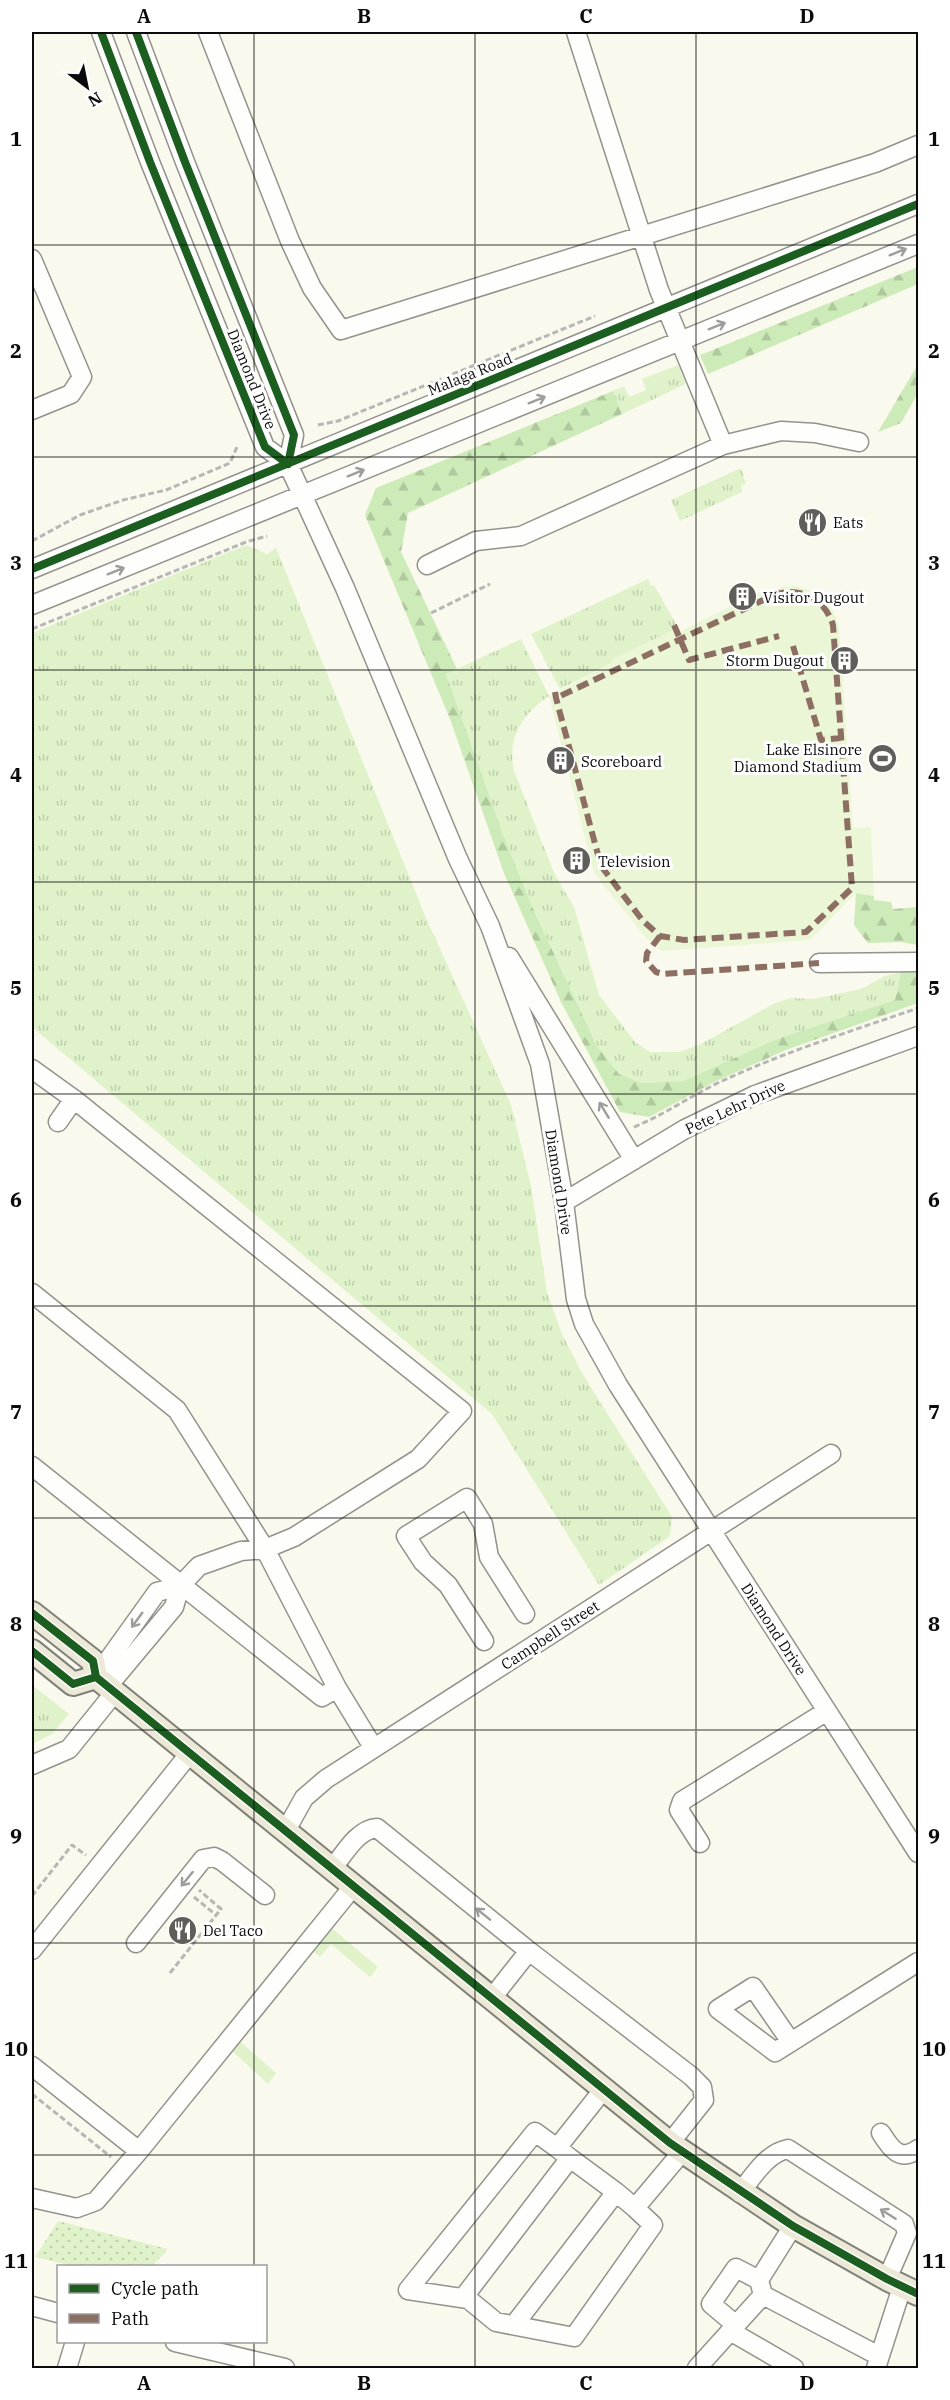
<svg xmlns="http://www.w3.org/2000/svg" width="950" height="2400" viewBox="0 0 950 2400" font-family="'IBM Plex Serif',serif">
<defs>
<pattern id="grass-tufts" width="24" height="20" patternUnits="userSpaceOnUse" patternTransform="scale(1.5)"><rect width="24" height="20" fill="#dff2ca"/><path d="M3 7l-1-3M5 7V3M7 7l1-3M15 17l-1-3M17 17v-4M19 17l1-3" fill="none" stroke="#beceac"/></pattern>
<pattern id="forest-firs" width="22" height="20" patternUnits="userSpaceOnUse" patternTransform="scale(1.5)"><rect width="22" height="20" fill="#cdebb8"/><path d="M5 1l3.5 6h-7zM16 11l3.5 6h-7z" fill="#afc89d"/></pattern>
<pattern id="park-dots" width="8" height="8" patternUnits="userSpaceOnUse" patternTransform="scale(1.5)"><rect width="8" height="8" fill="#dff2ca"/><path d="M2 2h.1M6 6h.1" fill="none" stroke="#beceac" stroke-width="1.8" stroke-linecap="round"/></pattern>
</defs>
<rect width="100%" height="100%" fill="#faf9ed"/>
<path fill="url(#grass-tufts)" d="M 678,365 L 686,384 L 622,414 L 613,391 L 624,386 L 629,397 L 646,390 L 642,379 Z
M 741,468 L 746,484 L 741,485 L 742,492 L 680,521 L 671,500 Z
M 246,545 L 267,554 L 276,548 L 426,918 L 511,1105 L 531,1186 L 547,1293 L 562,1334 L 582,1373 L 672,1517 L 670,1536 L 599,1585 L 492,1414 L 32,1027 L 32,633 Z
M 648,579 L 651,586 L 654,585 L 676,624 L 672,626 L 674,630 L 611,660 L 612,663 L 560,689 L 531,634 Z
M 521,639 L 549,696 C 522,714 507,738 514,771 L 554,873 L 574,907 L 599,995 L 636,1043 L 650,1052 L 679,1052 L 699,1045 L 775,1003 L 791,998 L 813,999 L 861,989 L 885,976 L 901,972 L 895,1000 L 779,1038 L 683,1081 L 642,1083 L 619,1074 L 597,1046 L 534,911 L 504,837 L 446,674 Z
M 32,1685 L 69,1714 L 52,1734 L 32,1744 Z"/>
<path fill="url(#forest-firs)" d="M 918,267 L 918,284 L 708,374 L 700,355 Z
M 918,364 L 918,393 L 901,423 L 878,432 Z
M 613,391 L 622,414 L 408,513 L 401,552 L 457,669 L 446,674 L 504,837 L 534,911 L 597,1046 L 619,1074 L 642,1083 L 683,1081 L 779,1038 L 895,1000 L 901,972 L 918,972 L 918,1003 L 786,1050 L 716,1081 L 649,1117 L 620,1112 L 561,1002 L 504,873 L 450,719 L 365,515 L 376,488 Z
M 856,893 L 874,896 L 874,900 L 891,902 L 893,909 L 918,907 L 918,945 L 901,942 L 868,943 L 854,925 Z"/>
<path fill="url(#park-dots)" d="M 58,2221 L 168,2249 L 152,2266 L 72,2266 L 35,2257 Z"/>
<path fill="#dff2ca" d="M 327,1924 L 378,1967 L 370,1977 L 331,1944 L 320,1957 L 309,1947 Z
M 235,2037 L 276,2073 L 268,2084 L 228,2047 Z"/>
<path fill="#eaf6d5" d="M 795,586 C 819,591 833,603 839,627 L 853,828 L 871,827 L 874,896 L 856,893 L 810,940 L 661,951 L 646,938 L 594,873 L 549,696 L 612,664 L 611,660 L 674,630 L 672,626 L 676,624 L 681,631 L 768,588 L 771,592 L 783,587 Z"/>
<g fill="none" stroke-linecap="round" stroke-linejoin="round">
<defs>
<path id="minor" d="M 101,32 L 150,162 L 265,447 L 288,464 L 345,588 L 458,859 L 490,926 L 540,1064 L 564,1202 L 576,1299 L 584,1324 L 618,1385 L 918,1853
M 136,32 L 185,162 L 294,435 L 288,464
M 208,32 L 290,241 L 312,288 L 341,330 L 875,163 L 918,145
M 576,32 L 659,290 L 723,445 L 781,431 L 815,433 L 859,442
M 32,259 L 82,377 L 71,394 L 32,410
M 427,565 L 476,541 L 521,536 L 723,445
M 32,569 L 918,204
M 32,605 L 918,244
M 509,957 L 634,1160
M 819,963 L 918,962
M 32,1069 L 75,1100 L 462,1411 L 418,1459 L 294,1537 L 265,1549 L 337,1688 L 373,1747
M 58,1122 L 74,1099
M 564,1202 L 685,1129 L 755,1095 L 918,1036
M 32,1293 L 177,1410 L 265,1549 L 241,1551 L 199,1566 L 180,1586 L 174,1607 L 108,1686
M 32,1466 L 322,1697 L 337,1688
M 484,1641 L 448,1585 L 423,1562 L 406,1536 L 467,1498 L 483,1524 L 489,1557 L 525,1614
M 96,1677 L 157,1592 L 180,1586
M 32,1765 L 69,1749 L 115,1692
M 285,1832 L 304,1798 L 326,1779 L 831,1454
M 700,1843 L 679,1810 L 682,1801 L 827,1711
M 331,1870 C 343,1856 357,1829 377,1828 L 529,1951 L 691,2076 L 702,2087 L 704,2100 L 670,2143
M 136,1943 L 203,1859 L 214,1857 L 222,1861 L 265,1895
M 32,1950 L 190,1753
M 491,1999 L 529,1951
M 791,2042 L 753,1987 L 718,2009 L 775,2052 L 791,2042 L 918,1962
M 32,2066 L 139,2151 L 352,1888
M 603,2090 L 557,2148 L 535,2132 L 408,2290 L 468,2299 L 496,2322 L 574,2337 L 653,2225 L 635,2208 L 682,2152
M 881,2133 C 891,2149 900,2162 918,2149
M 570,2158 L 616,2192
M 740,2193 C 753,2176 767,2153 788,2149 L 904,2224 L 907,2233 L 887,2279
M 32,2198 L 77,2208 L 96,2201 L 139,2151
M 759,2280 L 793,2226
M 463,2298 L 570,2158 L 557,2148
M 32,2306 L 58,2313
M 514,2325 L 616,2192 L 635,2208
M 736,2325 L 711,2304 L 736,2268 L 759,2280 L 763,2295
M 730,2331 L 794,2368
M 175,2342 L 285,2368
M 67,2368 L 75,2342
M 697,2368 L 763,2295 L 879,2356
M 876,2368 L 902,2287"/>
<path id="major" d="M 32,1613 L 93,1661 L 96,1677
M 32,1651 L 73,1684 L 96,1677
M 96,1677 L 670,2143 L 793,2226 L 887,2279 L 918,2294"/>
</defs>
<use href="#minor" stroke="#93928d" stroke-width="21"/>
<use href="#major" stroke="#807f7a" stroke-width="26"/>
<path stroke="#b7b7b5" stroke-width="3" stroke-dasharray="6 3" stroke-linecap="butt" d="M 318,425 L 338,421 L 595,316
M 32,541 L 80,515 L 123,500 L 166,490 L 230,463 L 237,447
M 431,613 L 490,584
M 32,629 L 246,542 L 267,536
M 634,1127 C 664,1115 690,1096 720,1082 C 784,1052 852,1031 918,1008
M 32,1896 L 72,1845 L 86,1855
M 194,1897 L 216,1915
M 170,1973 L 221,1909 L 199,1890
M 32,2094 L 111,2157"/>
<use href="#minor" stroke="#fefefc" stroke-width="18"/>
<use href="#major" stroke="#ece9d6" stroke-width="22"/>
<path stroke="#8d6e63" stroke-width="6" stroke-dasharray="12 6" stroke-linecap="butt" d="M 674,625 L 689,660 L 779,636
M 793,646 L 821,740 L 841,738
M 555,692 L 556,698 L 601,866 L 643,921 L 660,936 L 684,940 L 806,932 L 852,888 L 833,625 C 825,599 802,587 776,594 L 556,698
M 660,936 L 647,953 L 646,961 L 656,972 L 663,974 L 819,963"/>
<defs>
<path id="cycleway" d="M 101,32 L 150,162 L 265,447 L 288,464
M 136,32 L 185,162 L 294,435 L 288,464
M 32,569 L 918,204
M 32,1613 L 93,1661 L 96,1677
M 32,1651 L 73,1684 L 96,1677
M 96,1677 L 670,2143 L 793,2226 L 887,2279 L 918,2294"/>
</defs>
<use href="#cycleway" stroke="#fff" stroke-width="11"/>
<use href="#cycleway" stroke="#1b5e20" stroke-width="8"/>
</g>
<defs><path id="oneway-shaft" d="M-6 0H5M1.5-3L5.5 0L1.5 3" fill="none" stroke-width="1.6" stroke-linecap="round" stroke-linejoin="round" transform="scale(1.5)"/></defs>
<g stroke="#9d9d9c">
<use href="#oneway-shaft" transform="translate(898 252) rotate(-22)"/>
<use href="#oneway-shaft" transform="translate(717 326) rotate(-22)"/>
<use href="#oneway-shaft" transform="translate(537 400) rotate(-22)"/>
<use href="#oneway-shaft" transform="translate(356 473) rotate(-22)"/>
<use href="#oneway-shaft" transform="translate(116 571) rotate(-22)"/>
<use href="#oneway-shaft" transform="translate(604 1110) rotate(-121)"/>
<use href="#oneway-shaft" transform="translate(137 1620) rotate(126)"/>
<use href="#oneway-shaft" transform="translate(187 1879) rotate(129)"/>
<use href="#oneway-shaft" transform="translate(483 1914) rotate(-141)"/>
<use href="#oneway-shaft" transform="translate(888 2214) rotate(-148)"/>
</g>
<path fill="none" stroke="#0b0b0b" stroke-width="1.5" stroke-opacity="0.55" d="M 254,32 L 254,2266M 475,32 L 475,2368M 696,32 L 696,2368M 32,245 L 918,245M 32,457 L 918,457M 32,670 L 918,670M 32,882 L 918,882M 32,1094 L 918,1094M 32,1306 L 918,1306M 32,1518 L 918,1518M 32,1730 L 918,1730M 32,1943 L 918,1943M 32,2155 L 918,2155M 254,2342 L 254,2368"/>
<defs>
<symbol id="restaurant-disc" viewBox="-11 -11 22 22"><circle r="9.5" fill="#5f5e5a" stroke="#fff"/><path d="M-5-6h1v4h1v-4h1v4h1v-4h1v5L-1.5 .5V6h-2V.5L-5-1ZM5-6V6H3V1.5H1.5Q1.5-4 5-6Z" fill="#fff"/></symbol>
<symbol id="building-disc" viewBox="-11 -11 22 22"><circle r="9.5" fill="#5f5e5a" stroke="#fff"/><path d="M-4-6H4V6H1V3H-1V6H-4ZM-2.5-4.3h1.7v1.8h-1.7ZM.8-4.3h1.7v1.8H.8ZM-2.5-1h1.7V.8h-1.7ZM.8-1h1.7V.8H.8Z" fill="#fff"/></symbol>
<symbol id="stadium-disc" viewBox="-11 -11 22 22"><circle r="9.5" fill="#5f5e5a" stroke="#fff"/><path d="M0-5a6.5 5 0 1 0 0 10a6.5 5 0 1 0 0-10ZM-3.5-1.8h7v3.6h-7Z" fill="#fff"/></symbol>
</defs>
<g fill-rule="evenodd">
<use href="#restaurant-disc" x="796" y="506" width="33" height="33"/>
<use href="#building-disc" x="726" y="580" width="33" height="33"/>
<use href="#building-disc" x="828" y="644" width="33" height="33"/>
<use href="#stadium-disc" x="866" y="742" width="33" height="33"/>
<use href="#building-disc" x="544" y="744" width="33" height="33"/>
<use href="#building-disc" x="560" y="844" width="33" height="33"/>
<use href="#restaurant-disc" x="166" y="1914" width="33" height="33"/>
</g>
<g text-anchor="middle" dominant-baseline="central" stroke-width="6" stroke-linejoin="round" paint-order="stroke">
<g font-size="15" fill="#0b0b0b" stroke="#fff">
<text transform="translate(470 374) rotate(-22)">Malaga Road</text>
<text transform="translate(252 379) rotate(68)">Diamond Drive</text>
<text transform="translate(735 1107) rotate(-25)">Pete Lehr Drive</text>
<text transform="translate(559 1182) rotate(81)">Diamond Drive</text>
<text transform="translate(774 1629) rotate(57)">Diamond Drive</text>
<text transform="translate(550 1635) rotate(-33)">Campbell Street</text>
</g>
<g font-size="15" fill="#0b0b0b" stroke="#fff" text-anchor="start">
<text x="833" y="522">Eats</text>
<text x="763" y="597">Visitor Dugout</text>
<text x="824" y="660" text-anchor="end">Storm Dugout</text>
<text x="862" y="749" text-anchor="end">Lake Elsinore<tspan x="862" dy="17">Diamond Stadium</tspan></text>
<text x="581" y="761">Scoreboard</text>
<text x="598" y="861">Television</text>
<text x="203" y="1930">Del Taco</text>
</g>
</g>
<rect width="950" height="2400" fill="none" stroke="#ffffff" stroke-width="66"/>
<rect x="57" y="2265" width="210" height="78" fill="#ffffff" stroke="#9d9d9d" stroke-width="1.5"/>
<rect x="69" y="2284" width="30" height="9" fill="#1b5e20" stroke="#9d9d9d" stroke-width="1.5"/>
<text x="111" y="2295" font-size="18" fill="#0b0b0b">Cycle path</text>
<rect x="69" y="2314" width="30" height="9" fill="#8d6e63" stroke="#9d9d9d" stroke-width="1.5"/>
<text x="111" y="2325" font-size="18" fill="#0b0b0b">Path</text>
<g transform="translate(87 87) rotate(148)" stroke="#ffffff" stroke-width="4.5" paint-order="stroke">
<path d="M0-4.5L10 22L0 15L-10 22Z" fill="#0b0b0b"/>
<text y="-9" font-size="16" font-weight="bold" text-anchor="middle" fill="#0b0b0b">N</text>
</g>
<rect x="33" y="33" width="884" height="2334" fill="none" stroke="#0b0b0b" stroke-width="2"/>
<g font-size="20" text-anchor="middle" font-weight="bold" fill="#0b0b0b">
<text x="144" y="23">A</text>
<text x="364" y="23">B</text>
<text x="586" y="23">C</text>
<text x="807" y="23">D</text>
<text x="16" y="146">1</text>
<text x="934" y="146">1</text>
<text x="16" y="358">2</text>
<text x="934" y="358">2</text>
<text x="16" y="570">3</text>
<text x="934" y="570">3</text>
<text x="16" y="782">4</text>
<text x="934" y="782">4</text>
<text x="16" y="995">5</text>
<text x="934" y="995">5</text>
<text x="16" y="1207">6</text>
<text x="934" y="1207">6</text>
<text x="16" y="1419">7</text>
<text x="934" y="1419">7</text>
<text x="16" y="1631">8</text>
<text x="934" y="1631">8</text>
<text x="16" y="1843">9</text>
<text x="934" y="1843">9</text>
<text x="16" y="2056">10</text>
<text x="934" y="2056">10</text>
<text x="16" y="2268">11</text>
<text x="934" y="2268">11</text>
<text x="144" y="2390">A</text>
<text x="364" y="2390">B</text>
<text x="586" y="2390">C</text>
<text x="807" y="2390">D</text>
</g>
</svg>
